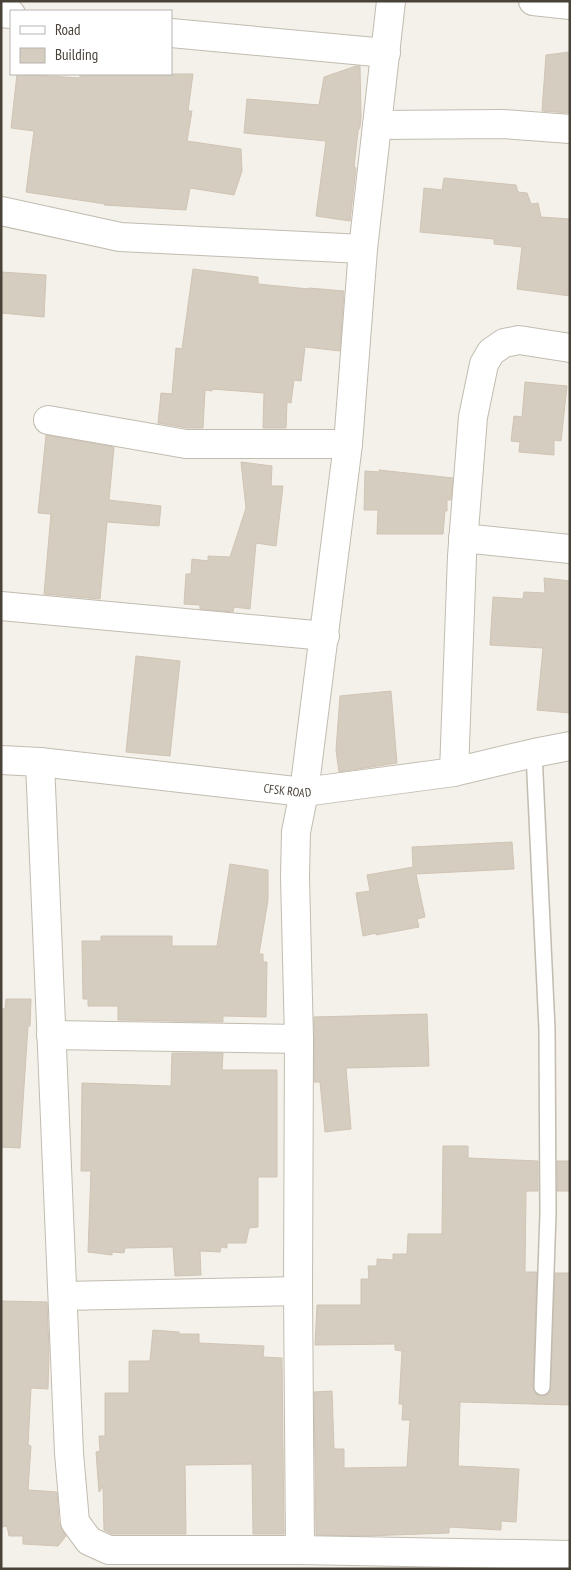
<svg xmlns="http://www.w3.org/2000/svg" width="571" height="1570" viewBox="0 0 571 1570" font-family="'PT Sans Narrow',sans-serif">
<rect width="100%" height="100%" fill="#f4f1ea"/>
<path fill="#d5cdc0" stroke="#d0c4b4" d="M 570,52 L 570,113 L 542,111 L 546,55 Z
M 356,66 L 360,66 L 361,117 L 360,127 L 358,131 L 354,167 L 356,168 L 350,221 L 316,216 L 326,141 L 244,133 L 247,99 L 319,105 L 324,77 Z
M 17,74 L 80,78 L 80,74 L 193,74 L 188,111 L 192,111 L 187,141 L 241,149 L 242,171 L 234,195 L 190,188 L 186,210 L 104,205 L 105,204 L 26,192 L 34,131 L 11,128 Z
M 444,178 L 516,185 L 518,192 L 527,193 L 531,204 L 538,203 L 541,217 L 570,219 L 570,296 L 517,289 L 522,247 L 494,244 L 494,239 L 420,232 L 424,188 L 442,190 Z
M 193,269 L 258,277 L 258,284 L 309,289 L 309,288 L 344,291 L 340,351 L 305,347 L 301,381 L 294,380 L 291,403 L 287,402 L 286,428 L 263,428 L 264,393 L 212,389 L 212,391 L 205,390 L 203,428 L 187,428 L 158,423 L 161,393 L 172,394 L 176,348 L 182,349 Z
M 1,272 L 46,275 L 44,317 L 1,313 Z
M 525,382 L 567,386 L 561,441 L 554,440 L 554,455 L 519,452 L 520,442 L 511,441 L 514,416 L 522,417 Z
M 46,435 L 114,447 L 109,500 L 161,506 L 159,526 L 107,522 L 100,599 L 44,594 L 51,514 L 38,513 Z
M 241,462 L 272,466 L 271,486 L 283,486 L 276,546 L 256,543 L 250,609 L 234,607 L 233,612 L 200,609 L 200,605 L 184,604 L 186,574 L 191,574 L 192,559 L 208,561 L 208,556 L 230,557 L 246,508 Z
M 379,470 L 453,478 L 451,500 L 447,500 L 447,511 L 445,511 L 443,534 L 377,534 L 378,510 L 364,510 L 365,471 L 379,472 Z
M 544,578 L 570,581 L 570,713 L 537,710 L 543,648 L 490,645 L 493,597 L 523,599 L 524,592 L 545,593 Z
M 136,656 L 180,661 L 170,756 L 126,752 Z
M 391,691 L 397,763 L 339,772 L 336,750 L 340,696 Z
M 512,842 L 514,869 L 416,874 L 425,917 L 417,919 L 419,927 L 376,935 L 376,933 L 363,936 L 356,893 L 370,891 L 367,875 L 413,867 L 412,847 Z
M 230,864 L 268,870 L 268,900 L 259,954 L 263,954 L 263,962 L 267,962 L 266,1017 L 223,1016 L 223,1022 L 118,1020 L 118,1006 L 88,1006 L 88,999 L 83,999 L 82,941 L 101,941 L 101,936 L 172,936 L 172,946 L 217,946 Z
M 6,999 L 31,999 L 30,1026 L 28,1026 L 20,1148 L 1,1147 L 1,1009 L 5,1009 Z
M 427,1014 L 429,1066 L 346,1068 L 351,1129 L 325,1132 L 320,1082 L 314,1082 L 314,1017 Z
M 172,1053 L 223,1053 L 222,1070 L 277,1070 L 277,1177 L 258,1177 L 258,1227 L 249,1228 L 246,1243 L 227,1243 L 227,1248 L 221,1247 L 220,1252 L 200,1251 L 201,1275 L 175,1276 L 173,1247 L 125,1248 L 124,1253 L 112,1252 L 112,1255 L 88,1252 L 91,1171 L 81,1171 L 82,1083 L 171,1086 Z
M 443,1146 L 468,1146 L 468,1158 L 538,1161 L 538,1191 L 526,1191 L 525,1272 L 537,1272 L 533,1387 L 537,1395 L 541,1396 L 546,1395 L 550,1392 L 555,1273 L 570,1273 L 570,1405 L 460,1402 L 458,1466 L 519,1469 L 516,1522 L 501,1521 L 501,1530 L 449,1527 L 449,1533 L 365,1536 L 316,1535 L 314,1392 L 332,1391 L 334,1449 L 344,1449 L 344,1468 L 407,1467 L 410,1420 L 402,1420 L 403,1404 L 399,1404 L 402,1351 L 395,1350 L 395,1344 L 315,1345 L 317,1305 L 361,1305 L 361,1279 L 369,1279 L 368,1266 L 377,1266 L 377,1259 L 393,1260 L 393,1254 L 407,1254 L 408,1234 L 442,1234 Z
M 557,1161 L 570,1161 L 570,1191 L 557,1191 Z
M 1,1301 L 47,1302 L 49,1351 L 48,1389 L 31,1388 L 28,1445 L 31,1446 L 28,1490 L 57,1492 L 59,1523 L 66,1536 L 58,1546 L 23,1544 L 23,1536 L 9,1536 L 7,1526 L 1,1527 Z
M 153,1330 L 179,1332 L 179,1334 L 199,1334 L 199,1343 L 264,1346 L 263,1357 L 282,1358 L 284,1534 L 253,1534 L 252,1464 L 185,1465 L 186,1534 L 112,1534 L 104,1530 L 103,1487 L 99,1492 L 96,1452 L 100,1451 L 99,1436 L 105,1436 L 105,1393 L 129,1393 L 129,1361 L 150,1361 Z"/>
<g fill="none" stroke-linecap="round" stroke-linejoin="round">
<defs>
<path id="lane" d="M 534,753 L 547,1029 L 548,1213 L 542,1387"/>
<g id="street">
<path d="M 533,1 L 570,5"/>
<path d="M 1,13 L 11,14"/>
<path d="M 171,33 L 386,53"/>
<path d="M 377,125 L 503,124 L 570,129"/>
<path d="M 1,211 L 120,237 L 363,249"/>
<path d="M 48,420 L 186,444 L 348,444"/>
<path d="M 463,538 L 570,549"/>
<path d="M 1,606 L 325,636"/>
<path id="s1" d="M 1,760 L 40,762 L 304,792 L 454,772 L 534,753 L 570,746"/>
<path d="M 40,762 L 69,1453 L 75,1522 L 89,1541 L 109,1550 L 300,1550 L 570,1555"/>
<path d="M 454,772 L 462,556 L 473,417 L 484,364 L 491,352 L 504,343 L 519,340 L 570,348"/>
<path d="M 51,1035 L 299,1039"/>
<path d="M 63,1296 L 298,1291"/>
<path d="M 300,1550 L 298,1291 L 299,1039 L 295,877 L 296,832 L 304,792 L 348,444 L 363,249 L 391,1"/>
</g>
</defs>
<use href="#lane" stroke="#c2bcb0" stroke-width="18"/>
<use href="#street" stroke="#c2bcb0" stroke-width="30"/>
<use href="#lane" stroke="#fff" stroke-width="15"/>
<use href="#street" stroke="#fff" stroke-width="28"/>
</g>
<g text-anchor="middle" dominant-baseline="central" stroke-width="4" stroke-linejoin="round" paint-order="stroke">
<g font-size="12" fill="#484239" stroke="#fff">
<text stroke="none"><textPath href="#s1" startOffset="288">CFSK ROAD</textPath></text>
</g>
</g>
<rect width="571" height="1570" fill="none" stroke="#484239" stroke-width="5"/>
<rect x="10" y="10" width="162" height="65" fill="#ffffff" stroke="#b6b3b0"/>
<rect x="20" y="26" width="25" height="8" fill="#ffffff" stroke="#b6b3b0"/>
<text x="55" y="35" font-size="15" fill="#484239">Road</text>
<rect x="20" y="48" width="25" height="15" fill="#d5cdc0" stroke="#b6b3b0"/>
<text x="55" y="60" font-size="15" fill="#484239">Building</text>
</svg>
